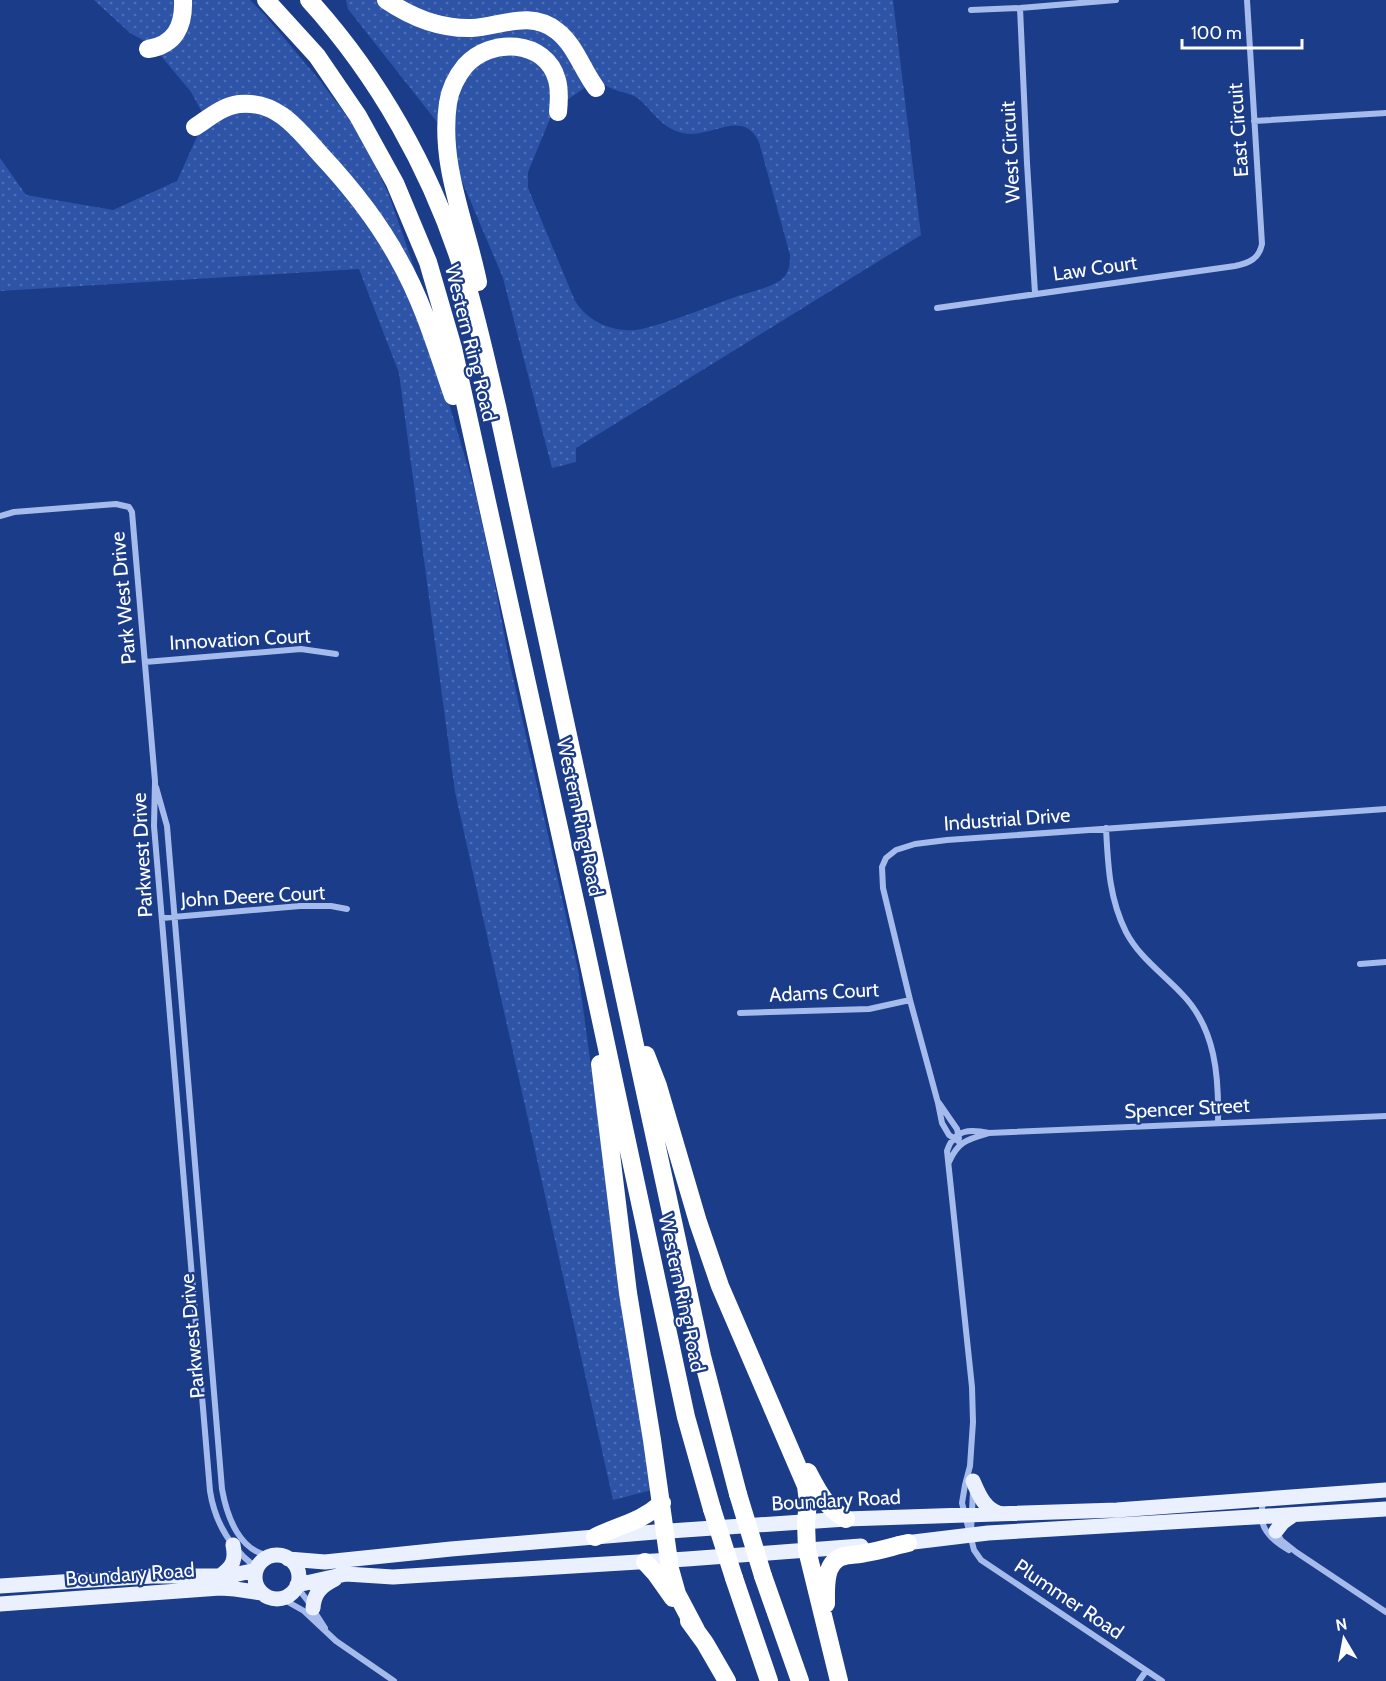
<svg xmlns="http://www.w3.org/2000/svg" width="1386" height="1681" viewBox="0 0 1386 1681" font-family="Cabin,sans-serif">
<defs>
<pattern id="grass-dots" width="8" height="8" patternUnits="userSpaceOnUse" patternTransform="scale(1.5)"><rect width="8" height="8" fill="#2e54a7"/><path d="M2 2h.1M6 6h.1" fill="none" stroke="#4d6eb4" stroke-width="1.8" stroke-linecap="round"/></pattern>
</defs>
<rect width="100%" height="100%" fill="#1b3c89"/>
<path fill="url(#grass-dots)" fill-rule="evenodd" d="M 94,0 L 250,0 L 264,14 L 321,82 L 360,133 L 389,195 L 415,270 L 404,287 L 444,387 L 474,487 L 493,574 L 509,660 L 578,970 L 606,1180 L 652,1490 L 613,1500 L 455,792 L 399,373 L 359,269 L 0,291 L 0,158 L 26,195 L 113,210 L 177,181 L 200,130 L 202,112 L 191,92 L 152,45 L 130,33 Z
M 346,0 L 893,0 L 921,235 L 576,448 L 576,462 L 552,468 L 503,278 L 437,122 L 348,9 ZM 596,80 C 602,83 607,87 613,89 C 622,93 631,93 639,99 C 653,112 663,129 683,133 C 710,140 742,107 759,142 L 790,255 C 790,265 789,274 781,280 C 769,288 751,292 738,296 C 707,307 674,321 642,329 C 636,330 630,331 624,330 C 603,328 586,318 575,301 L 528,188 L 528,172 L 554,109 Z"/>
<g fill="none" stroke-linecap="round" stroke-linejoin="round">
<path stroke="#a5bbec" stroke-width="6" d="M 1020,8 L 1027,163 L 1035,293
M 971,10 L 1020,8 L 1116,0
M 1254,121 L 1386,113
M 937,308 L 1235,266 C 1249,263 1259,259 1262,244 L 1247,0
M 0,516 L 14,512 L 116,504 L 129,507 L 132,512 L 155,781 L 154,826 L 210,1491 C 215,1523 231,1549 257,1568
M 145,662 L 301,649 L 336,654
M 156,787 L 167,826 L 222,1489 C 227,1517 240,1554 273,1556
M 1106,828 C 1108,865 1109,898 1126,932 C 1139,957 1162,973 1181,993 C 1216,1028 1219,1077 1218,1123
M 162,918 L 300,906 L 331,906 L 347,909
M 1360,964 L 1386,962
M 740,1013 L 869,1009 L 910,1000
M 939,1103 L 957,1129 L 959,1138
M 989,1133 C 970,1129 954,1129 947,1151 L 972,1387 L 973,1422 L 970,1466 L 965,1485 L 962,1503 L 974,1550 L 981,1560 L 1162,1681
M 961,1143 L 949,1135 L 942,1123 L 938,1103 L 910,1000 L 883,888 L 882,867 L 886,858 L 896,850 L 915,844 L 947,840 L 1386,809
M 949,1162 C 958,1141 968,1139 989,1133 L 1386,1116
M 1264,1501 C 1255,1524 1269,1539 1289,1550
M 1276,1531 L 1281,1540 L 1296,1552 L 1386,1612
M 971,1532 L 973,1491
M 297,1587 L 307,1600 L 325,1628
M 281,1598 L 304,1611 L 336,1641 L 394,1681
M 1139,1681 L 1146,1671"/>
<path stroke="#ebf0ff" stroke-width="15" d="M 973,1481 C 979,1495 985,1510 1001,1514
M 1276,1531 L 1283,1522 L 1293,1515
M 897,1544 L 988,1533 L 1386,1509
M255 1577a22 22 0 1 1 44 0a22 22 0 1 1-44 0Z
M 288,1559 L 325,1562 L 451,1549 L 655,1532 L 846,1519 L 1117,1510 L 1386,1490
M 220,1576 C 233,1567 236,1560 233,1545
M 297,1585 L 346,1574 L 393,1577 L 687,1559 L 861,1546
M 0,1586 L 152,1576 L 229,1576 L 256,1570
M 0,1604 L 220,1588 L 235,1589 L 262,1593
M 313,1608 C 314,1593 321,1586 335,1579"/>
<path stroke="#fff" stroke-width="18" d="M 266,0 L 317,56 L 358,116 L 395,183 L 428,262 L 453,348 L 585,946 L 686,1417 L 712,1509
M 309,0 C 378,76 431,170 462,268 C 476,313 486,360 497,406 L 702,1356 L 738,1494
M 386,0 C 411,17 441,29 472,28 C 501,26 531,10 557,31 C 575,45 582,69 596,88
M 148,49 C 175,45 184,26 183,0
M 195,127 C 209,118 222,106 239,104 C 277,100 298,129 320,154 C 350,186 378,221 399,260 C 423,302 437,350 453,396
M 478,282 C 466,223 439,165 448,103 C 450,90 456,77 465,66 C 490,37 546,39 557,80 C 560,91 559,102 558,112
M 646,1055 L 658,1086 L 698,1222 L 720,1286 L 806,1486 L 808,1502 L 806,1522 L 807,1550 L 839,1681
M 600,1064 L 628,1293 L 652,1440 L 670,1569 L 677,1594 L 696,1630
M 808,1472 C 818,1491 827,1509 846,1519
M 595,1537 C 621,1524 639,1523 662,1503
M 645,1562 L 656,1574 L 673,1598
M 763,1576 L 800,1681
M 734,1578 L 769,1681
M 826,1604 C 826,1588 824,1564 841,1557 C 849,1554 858,1555 865,1553 C 880,1551 894,1546 908,1543
M 689,1621 L 705,1643 L 727,1681"/>
<path stroke="#fff" stroke-width="18" d="M 738,1494 L 763,1576
M 712,1509 L 734,1578"/>
</g>
<g text-anchor="middle" dominant-baseline="central" stroke-width="4.5" stroke-linejoin="round" paint-order="stroke">
<g font-size="20" fill="#fff" stroke="#1b3c89">
<text transform="translate(1238 130) rotate(-94)">East Circuit</text>
<text transform="translate(1010 152) rotate(-93)">West Circuit</text>
<text transform="translate(1095 268) rotate(-8)">Law Court</text>
<text transform="translate(471 343) rotate(76)">Western Ring Road</text>
<text transform="translate(123 598) rotate(-95)">Park West Drive</text>
<text transform="translate(240 639) rotate(-3)">Innovation Court</text>
<text transform="translate(580 817) rotate(78)">Western Ring Road</text>
<text transform="translate(1007 819) rotate(-4)">Industrial Drive</text>
<text transform="translate(142 855) rotate(-93)">Parkwest Drive</text>
<text transform="translate(253 896) rotate(-3)">John Deere Court</text>
<text transform="translate(824 992) rotate(-3)">Adams Court</text>
<text transform="translate(1187 1108) rotate(-3)">Spencer Street</text>
<text transform="translate(682 1293) rotate(78)">Western Ring Road</text>
<text transform="translate(192 1336) rotate(-95)">Parkwest Drive</text>
<text transform="translate(836 1500) rotate(-3)">Boundary Road</text>
<text transform="translate(130 1574) rotate(-4)">Boundary Road</text>
<text transform="translate(1069 1599) rotate(34)">Plummer Road</text>
</g>
</g>
<g transform="translate(1344 1639) rotate(350)" stroke="#1b3c89" stroke-width="4.5" paint-order="stroke">
<path d="M0-4.5L10 22L0 15L-10 22Z" fill="#ffffff"/>
<text y="-9" font-size="16" font-weight="bold" text-anchor="middle" fill="#ffffff">N</text>
</g>
<path d="M1182 39v9h120v-9" fill="none" stroke="#ffffff" stroke-width="3"/>
<text x="1191" y="39" font-size="18" fill="#ffffff" stroke="#1b3c89" stroke-width="4.5" paint-order="stroke">100 m</text>
</svg>
